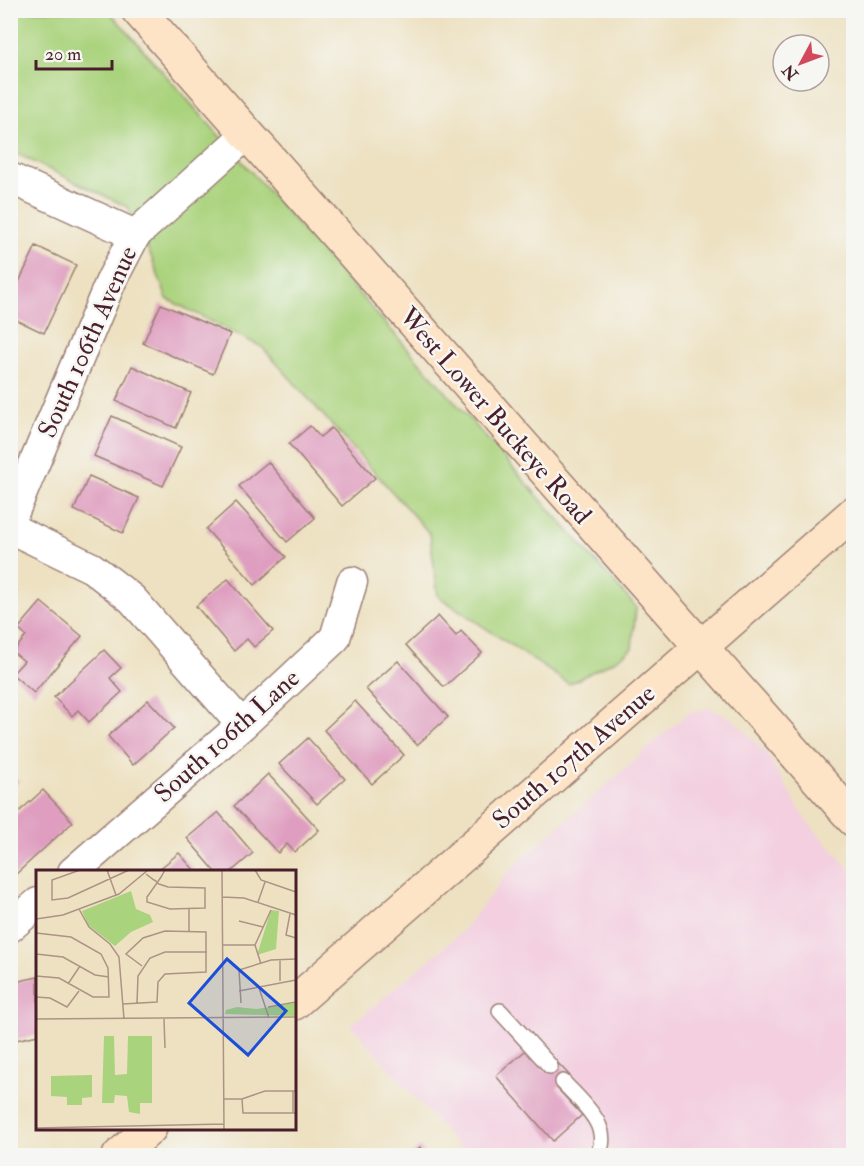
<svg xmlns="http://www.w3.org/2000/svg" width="864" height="1166" viewBox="0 0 864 1166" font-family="'IM FELL Double Pica',serif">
<rect width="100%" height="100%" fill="#f6f6f2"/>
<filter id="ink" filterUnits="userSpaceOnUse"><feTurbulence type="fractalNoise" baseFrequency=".0167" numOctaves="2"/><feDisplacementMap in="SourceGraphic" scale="12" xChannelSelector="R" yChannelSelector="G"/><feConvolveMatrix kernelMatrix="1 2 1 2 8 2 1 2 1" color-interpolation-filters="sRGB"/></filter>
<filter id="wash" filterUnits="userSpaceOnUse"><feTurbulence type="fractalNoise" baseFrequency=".008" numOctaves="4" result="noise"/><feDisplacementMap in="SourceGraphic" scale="24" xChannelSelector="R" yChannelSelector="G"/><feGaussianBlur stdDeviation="1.35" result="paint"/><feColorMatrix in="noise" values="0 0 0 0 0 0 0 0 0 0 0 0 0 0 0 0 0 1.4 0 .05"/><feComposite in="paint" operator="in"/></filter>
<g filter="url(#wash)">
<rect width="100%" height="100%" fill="#ede1c1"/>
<path fill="#f3cfe0" d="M 710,708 L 735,721 L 767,754 L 805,819 L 853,873 L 853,1155 L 466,1155 L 351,1025 L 461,933 L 511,869 L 689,712 Z"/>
<path fill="#aad37d" stroke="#7a7954" stroke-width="1.5" d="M 10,11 L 109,11 L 636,607 L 632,648 L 617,659 L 569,684 L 438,596 L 430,534 L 262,347 L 167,299 L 151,256 L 128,207 L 11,151 Z"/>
<g id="blocks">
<path fill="#df9ec0" d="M 36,246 L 76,265 L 44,333 L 10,317 L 10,301 Z
M 161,304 L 230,334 L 213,374 L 143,343 Z
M 132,366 L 191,393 L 176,428 L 116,401 Z
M 112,416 L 181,447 L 163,486 L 94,456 Z
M 310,426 L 320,437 L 331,428 L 375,478 L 342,506 L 289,444 Z
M 268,462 L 315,518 L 287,542 L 239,486 Z
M 89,476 L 139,498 L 123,533 L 74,510 Z
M 236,502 L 286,557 L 255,585 L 206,529 Z
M 228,579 L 273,631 L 254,647 L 247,639 L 234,651 L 196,606 Z
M 10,586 L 17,590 L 10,604 Z
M 41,602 L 82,636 L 34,693 L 12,674 L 24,661 L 13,652 L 26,636 L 18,629 Z
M 438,616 L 456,636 L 461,631 L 482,653 L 444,687 L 406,645 Z
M 104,650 L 121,668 L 110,678 L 122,692 L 89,722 L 78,710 L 72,716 L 54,697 Z
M 398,661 L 448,717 L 417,745 L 366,689 Z
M 148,700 L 174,728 L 133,765 L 108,736 Z
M 355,701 L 404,755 L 372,784 L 324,730 Z
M 308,738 L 345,779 L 317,804 L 279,764 Z
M 10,773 L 19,781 L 10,790 Z
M 268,774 L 319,830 L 295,852 L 287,844 L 278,853 L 234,806 Z
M 43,790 L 73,822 L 15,875 L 10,870 L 10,820 Z
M 218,812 L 253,853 L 231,872 L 216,872 L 187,838 Z
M 179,853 L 196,872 L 160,872 L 158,870 Z
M 38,977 L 38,1035 L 16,1040 L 10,1010 L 10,983 Z
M 526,1050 L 545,1071 L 556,1061 L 570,1076 L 557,1088 L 582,1115 L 553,1141 L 496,1076 Z
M 420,1147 L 427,1156 L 410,1156 Z"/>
</g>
</g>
<g filter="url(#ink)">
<use href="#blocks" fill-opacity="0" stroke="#9c8076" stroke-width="1.5"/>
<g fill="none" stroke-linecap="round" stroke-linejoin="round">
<defs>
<path id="service" d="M 500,1011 L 550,1066
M 563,1082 C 581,1102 614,1127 597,1156"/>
<path id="minor" d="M 10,178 L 135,235
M 10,521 L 111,281 L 135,235 L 247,134
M 10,528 L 92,568 L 132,599 L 242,725
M 73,872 L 242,725 L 335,638 L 352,582
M 10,927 L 38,903"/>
<path id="secondary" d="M 138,10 L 854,820
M 294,1003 L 854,513
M 119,1156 L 150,1128"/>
</defs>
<use href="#service" stroke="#9c8076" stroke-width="18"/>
<use href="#minor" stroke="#9c8076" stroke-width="33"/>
<use href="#secondary" stroke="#9c8076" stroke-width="36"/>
<use href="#service" stroke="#fff" stroke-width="15"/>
<use href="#minor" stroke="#fff" stroke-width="30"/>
<use href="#secondary" stroke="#fee4c6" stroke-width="33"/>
</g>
</g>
<g text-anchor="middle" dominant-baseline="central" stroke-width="5" stroke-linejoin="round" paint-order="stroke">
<g font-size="26" fill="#4a1f2b" stroke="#f6f6f2">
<text transform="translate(88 342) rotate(-66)">South 106th Avenue</text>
<text transform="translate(495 416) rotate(49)">West Lower Buckeye Road</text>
<text transform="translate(227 736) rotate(-42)">South 106th Lane</text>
<text transform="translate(574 757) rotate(-41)">South 107th Avenue</text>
</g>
</g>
<g transform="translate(36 870)">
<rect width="260" height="260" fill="#ede1c1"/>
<path d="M 95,21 L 100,39 L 114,45 L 117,52 L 95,62 L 79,76 L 52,55 L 46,41 ZM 235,40 L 243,41 L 240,79 L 221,85 ZM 259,133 L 259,146 L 189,144 L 190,140 L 201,137 L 221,139 ZM 68,166 L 78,166 L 79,205 L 91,204 L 92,166 L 116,166 L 116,233 L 104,233 L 104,244 L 93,242 L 91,226 L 79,225 L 78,233 L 66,233 ZM 56,205 L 56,227 L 46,228 L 46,235 L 31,235 L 31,227 L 15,226 L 15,206 Z" fill="#aad37d"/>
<path fill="none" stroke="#ac9385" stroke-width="1.5" d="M 44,0 L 16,10 L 16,30 L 32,28 L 93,0M 71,0 L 80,25M 186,0 L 188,259M 219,0 L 225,10 L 260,22M 110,4 L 118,10 L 120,11 L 121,13 L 123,14 L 132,17 L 169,18 L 169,38 L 134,39 L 111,32 L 111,27 L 121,13 L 125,7 L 129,0M 186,27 L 208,28 L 260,45M 222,32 L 229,12M 43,39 L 53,57 L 74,74 L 83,87 L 88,149M 153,39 L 153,61M 254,44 L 250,65 L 260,68M 0,49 L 27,45 L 83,24 L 112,0M 203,51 L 227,57M 0,63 L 35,67 L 65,84 L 72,98 L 73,127 L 57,127 L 23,108 L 0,106M 186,75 L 219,75M 0,84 L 27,87 L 59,105 L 73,107M 244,89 L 244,111M 225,94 L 219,75 L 235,40M 32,114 L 44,96M 223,118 L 233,148M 203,121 L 260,110M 0,127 L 14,128 L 31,137 L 43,121M 101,133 L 102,106 L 114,88 L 129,82 L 171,82M 205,133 L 203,100 L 235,90 L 260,89M 87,134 L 121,132 L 122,112 L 129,104 L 170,102 L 170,62 L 129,61 L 107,68 L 90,84 L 106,96M 232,137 L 260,132M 0,149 L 260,147M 128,149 L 129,178M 188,229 L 206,229 L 229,221 L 260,221M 206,229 L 207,243 L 260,243M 257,243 L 257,221M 0,258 L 188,254"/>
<path fill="#1d4ed8" fill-opacity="0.15" stroke="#1d4ed8" stroke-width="3" d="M 191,89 L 250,141 L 212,185 L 153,133 Z"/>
<rect width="260" height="260" fill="none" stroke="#4a1f2b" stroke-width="3"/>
</g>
<rect width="864" height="1166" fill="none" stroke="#f6f6f2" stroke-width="36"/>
<g transform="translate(801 63) rotate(229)"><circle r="28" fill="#f6f6f2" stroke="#b1a0a2" stroke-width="1.5"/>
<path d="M0-4.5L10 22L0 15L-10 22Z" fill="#d1495b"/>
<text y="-9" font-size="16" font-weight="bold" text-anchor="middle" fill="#4a1f2b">N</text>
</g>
<path d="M36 60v9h76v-9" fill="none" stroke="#4a1f2b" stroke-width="3"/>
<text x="45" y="60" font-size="18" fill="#4a1f2b" stroke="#f6f6f2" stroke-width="4.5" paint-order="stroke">20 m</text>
</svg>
